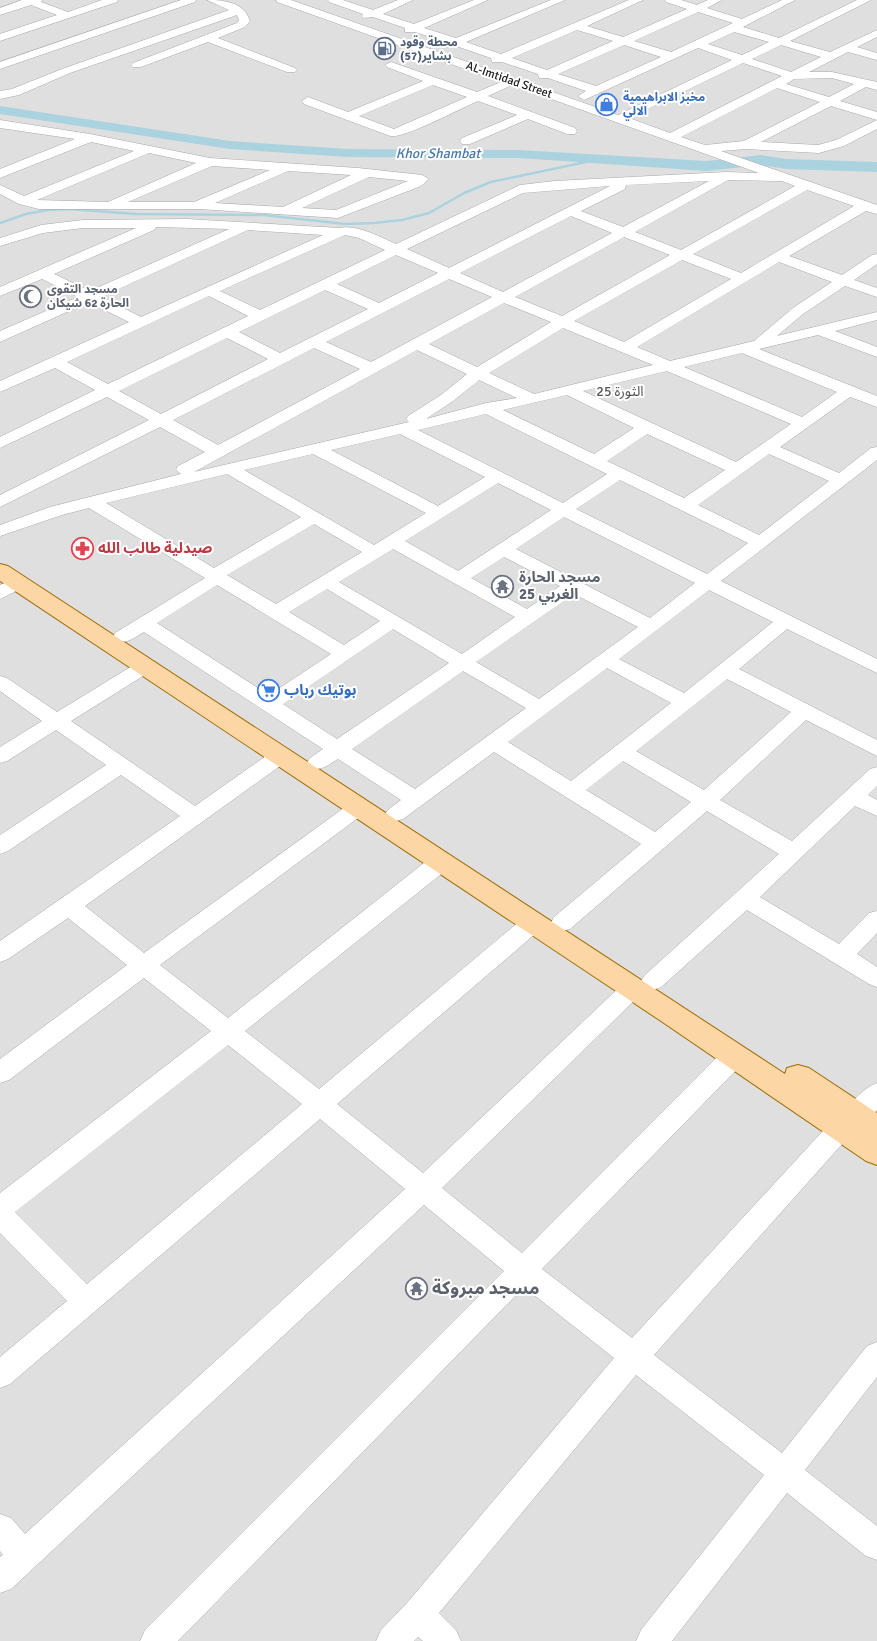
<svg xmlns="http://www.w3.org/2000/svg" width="877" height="1641" viewBox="0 0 877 1641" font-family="Signika,'Noto Sans Arabic',sans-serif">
<rect width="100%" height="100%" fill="#f2efe9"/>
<path fill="#e0dfdf" d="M 0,0 L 877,0 L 877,1641 L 0,1641 Z"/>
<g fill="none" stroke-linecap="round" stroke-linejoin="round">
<path stroke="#aad3df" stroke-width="2.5" d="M 0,223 L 26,214 L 47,210 L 69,209 L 136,214 L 263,215 L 345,224 L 374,223 L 402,220 L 429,213 L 464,193 L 491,182 L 600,159"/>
<path fill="#aad3df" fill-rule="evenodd" d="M 0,106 L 230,141 L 348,149 L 519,150 L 707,161 L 761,155 L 786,159 L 877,162 L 877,172 L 786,169 L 761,165 L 707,171 L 519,158 L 348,157 L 230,149 L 0,114 Z"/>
<defs>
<path id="minor" d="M 22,0 L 42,0 L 41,2 L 68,12 L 102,0 L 118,0 L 117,2 L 0,41 L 0,34 L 57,15 L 31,5 L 0,15 L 0,8 Z
M 181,0 L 196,0 L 195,2 L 0,69 L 0,62 Z
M 207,0 C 224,0 244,2 250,21 L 245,27 L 218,38 L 295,68 L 297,70 L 295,72 L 287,72 L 208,42 L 141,67 L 133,67 L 131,65 L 133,63 L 237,23 L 239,20 L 237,15 L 70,73 L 19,95 L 0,99 L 0,91 L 12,89 L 62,69 L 229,10 Z
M 276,0 L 291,0 L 618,115 L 732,60 L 698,48 L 584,100 L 578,96 L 586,91 L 548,78 L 539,78 L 538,74 L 502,62 L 492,62 L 491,58 L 456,46 L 445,47 L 443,45 L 446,42 L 415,32 L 405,32 L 405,28 L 373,17 L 363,18 L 362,16 L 363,14 L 329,2 L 328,0 L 343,0 L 373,10 L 398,0 L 413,0 L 383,14 L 414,24 L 474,0 L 488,0 L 424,28 L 456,38 L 551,0 L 565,0 L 466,42 L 501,54 L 629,0 L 643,0 L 587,26 L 623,37 L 687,9 L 666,2 L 665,0 L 681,0 L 697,5 L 708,0 L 722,0 L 707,8 L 742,19 L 782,0 L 795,0 L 743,27 L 779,38 L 857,0 L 871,0 L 790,41 L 830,52 L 877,30 L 877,37 L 857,47 L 877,53 L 877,60 L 848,52 L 809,72 L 832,72 L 877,82 L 877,90 L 866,87 L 840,101 L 877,112 L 877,120 L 831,106 L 761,142 L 818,145 L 836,140 L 877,120 L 877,129 L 844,146 L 819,153 L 746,149 L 721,151 L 877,205 L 877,214 L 866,211 L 789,256 L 842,275 L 872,255 L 877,254 L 877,264 L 854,280 L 877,288 L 877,297 L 845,286 L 803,314 L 777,336 L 877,312 L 877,320 L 835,331 L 877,347 L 877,357 L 818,335 L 759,349 L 877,396 L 877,407 L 850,397 L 780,447 L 839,473 L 871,448 L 877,447 L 877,460 L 721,581 L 877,659 L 877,673 L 787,629 L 739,669 L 877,740 L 877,756 L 806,720 L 720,800 L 792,841 L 870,769 L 877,767 L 877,786 L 868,795 L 877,800 L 877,816 L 855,806 L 760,897 L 839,944 L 869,913 L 877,911 L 877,933 L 857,954 L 877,967 L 877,987 L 869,984 L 747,910 L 661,987 L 653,990 L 645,987 L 641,981 L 645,975 L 779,854 L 707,811 L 570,929 L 562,931 L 554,929 L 551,923 L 554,917 L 641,844 L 494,752 L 403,819 L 396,821 L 389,819 L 385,814 L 389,809 L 401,800 L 338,759 C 328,765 322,771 310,768 L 307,763 L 310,758 L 323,749 L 144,632 C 134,638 127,644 115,641 L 113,637 L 115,633 L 205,578 L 89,508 L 62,515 L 0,536 L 0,525 L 50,507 L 181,474 L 176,470 L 178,466 L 205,452 L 160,427 L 0,507 L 0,495 L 149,420 L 107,397 L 0,448 L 0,437 L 95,390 L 55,368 L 0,392 L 0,381 L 129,322 L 89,302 L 0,342 L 0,331 L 78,297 L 42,279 L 0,296 L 0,287 L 136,228 L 83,228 L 43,233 L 0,246 L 0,238 L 41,225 L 83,220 L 187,219 L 339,228 C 357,224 380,237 396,244 L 520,185 L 555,181 L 726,172 L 759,173 L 512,85 L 488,96 L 575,128 L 577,131 L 575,134 L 567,134 L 528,119 L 470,144 L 462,144 L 460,141 L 462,138 L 517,115 L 478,101 C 461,108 404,139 390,136 L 304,104 L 302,101 L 308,97 L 348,112 L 423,81 L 387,67 L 385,65 L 391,62 L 477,92 L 501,82 L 277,2 ZM 698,12 L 733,23 L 671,52 L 634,41 ZM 577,30 L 613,41 L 547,70 L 512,58 ZM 734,32 L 769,42 L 742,55 L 708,44 ZM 624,45 L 661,57 L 596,86 L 558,74 ZM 781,45 L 821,57 L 791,72 L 752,59 ZM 743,63 L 782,76 L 670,133 L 629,118 ZM 832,78 L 854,84 L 829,97 L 786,84 L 794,79 ZM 433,85 L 467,97 L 394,129 L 359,116 ZM 777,88 L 820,102 L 744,141 L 705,145 L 681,137 ZM 728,180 L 782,181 L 795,186 L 681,250 L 635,232 ZM 709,181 L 623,227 L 581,211 L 625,189 L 626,185 ZM 610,186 L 449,268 L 407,249 L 523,193 ZM 807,190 L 854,206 L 741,273 L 693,254 ZM 571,216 L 612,233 L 503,292 L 460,273 ZM 156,227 L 229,229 L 90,291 L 54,274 L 154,230 ZM 248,230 L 323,235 L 141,317 L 101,297 ZM 345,235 L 359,238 L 385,250 L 260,310 L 220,291 ZM 624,237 L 670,255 L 562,316 L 515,297 ZM 396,255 L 438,273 L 379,303 L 337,284 ZM 682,260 L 731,279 L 624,342 L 574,321 ZM 779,262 L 832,282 L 793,308 L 754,341 L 670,361 L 637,347 ZM 449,279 L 492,297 L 371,362 L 326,342 ZM 325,290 L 368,309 L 280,353 L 239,332 ZM 209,296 L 248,316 L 108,384 L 67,362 ZM 504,303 L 551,322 L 477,367 L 429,344 ZM 563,328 L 653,365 L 534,394 L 489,373 ZM 227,338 L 268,359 L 161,414 L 119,391 ZM 314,348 L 360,369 L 218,445 L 173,420 ZM 417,350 L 467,374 L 441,395 L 408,416 L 406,419 L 409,422 L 194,472 ZM 742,353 L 837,392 L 802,417 L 684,367 ZM 667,371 L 791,424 L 736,462 L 583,391 ZM 479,380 L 517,398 L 486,403 L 426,419 L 453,401 ZM 567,395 L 634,428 L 594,454 L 503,410 ZM 486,414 L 607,474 L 563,503 L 418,430 ZM 400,434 L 485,477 L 438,506 L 331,450 ZM 647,434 L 725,470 L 684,498 L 607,461 ZM 313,454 L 426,513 L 374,545 L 244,470 ZM 769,454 L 829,481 L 759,535 L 698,505 ZM 227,474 L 301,517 L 214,568 L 106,503 ZM 620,480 L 748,543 L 707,574 L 576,509 ZM 498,483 L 551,510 L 458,571 L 405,541 ZM 564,517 L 695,583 L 650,618 L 516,549 ZM 314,524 L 362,552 L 276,604 L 227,575 ZM 393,549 L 515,617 L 462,654 L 339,582 ZM 504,557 L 560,586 L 527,609 L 471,578 ZM 217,585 L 331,654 L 269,695 L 157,623 ZM 327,589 L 380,621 L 344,645 L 289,612 ZM 709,590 L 773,622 L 684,693 L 619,659 ZM 574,594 L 638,627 L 539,699 L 476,662 ZM 393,629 L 449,663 L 337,739 L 283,704 ZM 607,668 L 671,703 L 571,781 L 508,742 ZM 463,671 L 526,708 L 415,789 L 352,749 ZM 727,679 L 791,712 L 704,790 L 636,751 ZM 623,761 L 691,802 L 655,832 L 586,790 Z
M 0,120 L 90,134 L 210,158 L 358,168 L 422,175 L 429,179 L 421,186 L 338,218 L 199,209 L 39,209 L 19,204 L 0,194 L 0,185 L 24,196 L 134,151 L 91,142 L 0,178 L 0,169 L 75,139 L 0,128 ZM 149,153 L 196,163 L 108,202 L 37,200 ZM 212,166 L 270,170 L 194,202 L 128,202 ZM 288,171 L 351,175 L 283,207 L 215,203 ZM 369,177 L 408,181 L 336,210 L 302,208 Z
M 18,577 L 24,579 L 27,583 L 24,587 L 0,599 L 0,585 Z
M 144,661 L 151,663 L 154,667 L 151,671 L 71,721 L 195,806 L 273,751 L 280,749 L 287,751 L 290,756 L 287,761 L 85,906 L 144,953 L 352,802 L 359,800 L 366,802 L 370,807 L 366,812 L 160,965 L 228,1018 L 434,855 L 442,853 L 450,855 L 453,861 L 450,867 L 245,1031 L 319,1089 L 526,916 L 534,914 L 542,916 L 545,922 L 542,928 L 337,1104 L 423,1173 L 625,982 L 633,979 L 641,982 L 645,988 L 641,994 L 442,1188 L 522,1253 L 725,1049 L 734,1046 L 743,1049 L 746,1056 L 743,1063 L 542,1269 L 632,1338 L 832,1121 L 841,1117 L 845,1119 L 843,1116 C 850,1103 863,1088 877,1083 L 877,1110 C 870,1118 864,1128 852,1125 L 854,1128 L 850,1135 L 654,1355 L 782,1453 L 867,1346 L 877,1342 L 877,1377 L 805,1470 L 877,1526 L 877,1560 L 866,1556 L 787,1493 L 672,1641 L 636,1641 L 641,1630 L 764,1475 L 636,1375 L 439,1613 L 456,1630 L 461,1641 L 423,1641 L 418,1637 L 414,1641 L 376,1641 L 381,1630 L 407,1603 L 614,1358 L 524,1287 L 178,1641 L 140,1641 L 145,1630 L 504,1271 L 424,1205 L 11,1589 L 0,1593 L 0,1557 L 3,1555 L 0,1551 L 0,1514 L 11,1518 L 25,1534 L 405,1189 L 320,1119 L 10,1384 L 0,1388 L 0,1357 L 67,1301 L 0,1233 L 0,1193 L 211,1031 L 144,978 L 9,1080 L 0,1083 L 0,1059 L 127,965 L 68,918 L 8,959 L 0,962 L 0,941 L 180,816 L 121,775 L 8,851 L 0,854 L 0,835 L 106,765 L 56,730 L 7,761 L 0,763 L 0,747 L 42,721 L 0,691 L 0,676 L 7,678 L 57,712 L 137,663 ZM 228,1045 L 302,1104 L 87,1284 L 15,1212 Z"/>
<path id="major" d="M 0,564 L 8,566 L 785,1074 L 787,1068 L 798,1065 L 809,1068 L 877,1113 L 877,1165 L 866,1161 L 661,1021 L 0,581 Z"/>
</defs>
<use href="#minor" stroke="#a9a9a9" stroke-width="1"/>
<use href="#major" stroke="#a06b00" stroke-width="2"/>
<use href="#minor" fill="#fff" fill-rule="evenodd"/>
<use href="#major" fill="#fcd6a4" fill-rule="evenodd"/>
</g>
<defs>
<symbol id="fuel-ring" viewBox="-11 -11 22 22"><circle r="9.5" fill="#fff" stroke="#5c6f8a" stroke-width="1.5"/><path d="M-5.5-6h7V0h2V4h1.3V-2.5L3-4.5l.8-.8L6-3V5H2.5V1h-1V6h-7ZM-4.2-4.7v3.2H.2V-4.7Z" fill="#5c6f8a"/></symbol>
<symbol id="shop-ring" viewBox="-11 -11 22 22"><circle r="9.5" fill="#fff" stroke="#3f7fe0" stroke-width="1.5"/><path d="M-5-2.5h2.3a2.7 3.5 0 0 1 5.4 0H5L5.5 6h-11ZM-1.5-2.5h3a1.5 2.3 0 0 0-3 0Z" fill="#3f7fe0"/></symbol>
<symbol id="mosque-ring" viewBox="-11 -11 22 22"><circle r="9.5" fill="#fff" stroke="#6b7280" stroke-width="1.5"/><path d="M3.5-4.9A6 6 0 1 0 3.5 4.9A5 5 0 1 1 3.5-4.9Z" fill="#6b7280"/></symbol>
<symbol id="pharmacy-ring" viewBox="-11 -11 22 22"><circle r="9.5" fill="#fff" stroke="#e0444e" stroke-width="1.5"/><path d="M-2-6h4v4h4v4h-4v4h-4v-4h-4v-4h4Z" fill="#e0444e"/></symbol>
<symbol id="temple-ring" viewBox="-11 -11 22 22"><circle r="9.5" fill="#fff" stroke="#6b7280" stroke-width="1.5"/><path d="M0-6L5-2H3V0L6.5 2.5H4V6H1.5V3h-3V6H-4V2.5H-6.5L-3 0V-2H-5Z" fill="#6b7280"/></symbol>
<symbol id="supermarket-ring" viewBox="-11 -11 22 22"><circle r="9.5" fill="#fff" stroke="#3f7fe0" stroke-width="1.5"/><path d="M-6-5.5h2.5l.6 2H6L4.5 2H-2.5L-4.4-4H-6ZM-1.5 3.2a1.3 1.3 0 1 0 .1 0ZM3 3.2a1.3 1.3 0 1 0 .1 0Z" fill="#3f7fe0"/></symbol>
</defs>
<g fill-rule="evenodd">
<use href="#fuel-ring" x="372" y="36" width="25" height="25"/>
<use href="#shop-ring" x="594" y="92" width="25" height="25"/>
<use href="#mosque-ring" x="18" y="284" width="25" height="25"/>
<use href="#pharmacy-ring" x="70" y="536" width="25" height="25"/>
<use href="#temple-ring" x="490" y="574" width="25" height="25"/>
<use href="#supermarket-ring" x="256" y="678" width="25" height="25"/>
<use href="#temple-ring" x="404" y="1276" width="25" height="25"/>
</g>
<g text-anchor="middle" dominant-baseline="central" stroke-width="4" stroke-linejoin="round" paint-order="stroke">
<g font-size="12" font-weight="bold" fill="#4e5e75" stroke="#fff" text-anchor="start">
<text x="400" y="42">محطة وقود<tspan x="400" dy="14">بشاير(57)</tspan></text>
</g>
<g font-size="12" fill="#222" stroke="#fff">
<text transform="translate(509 80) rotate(19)">AL-Imtidad Street</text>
</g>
<g font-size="12" font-weight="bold" fill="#366cbe" stroke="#fff" text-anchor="start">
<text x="623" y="97">مخبز الابراهيمية<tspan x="623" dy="14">الالي</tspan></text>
</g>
<g font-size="12" font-weight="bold" fill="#5b616d" stroke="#fff" text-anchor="start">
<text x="47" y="289">مسجد التقوى<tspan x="47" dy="14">الحارة 62 شيكان</tspan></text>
</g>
<g font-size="14" font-style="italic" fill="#4a7aab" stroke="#fff">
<text x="438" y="153">Khor Shambat</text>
</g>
<g font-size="14" fill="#555" stroke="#fff">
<text x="620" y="391">الثورة 25</text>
</g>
<g font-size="15" font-weight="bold" fill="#be3a42" stroke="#fff" text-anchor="start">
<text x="98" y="548">صيدلية طالب الله</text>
</g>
<g font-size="15" font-weight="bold" fill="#5b616d" stroke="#fff" text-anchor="start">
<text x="519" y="577">مسجد الحارة<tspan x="519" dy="17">25 الغربي</tspan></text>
</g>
<g font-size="15" font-weight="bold" fill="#366cbe" stroke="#fff" text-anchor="start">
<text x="284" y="690">بوتيك رباب</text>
</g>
<g font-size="18" font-weight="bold" fill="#5b616d" stroke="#fff" text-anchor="start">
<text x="432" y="1288">مسجد مبروكة</text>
</g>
</g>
</svg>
